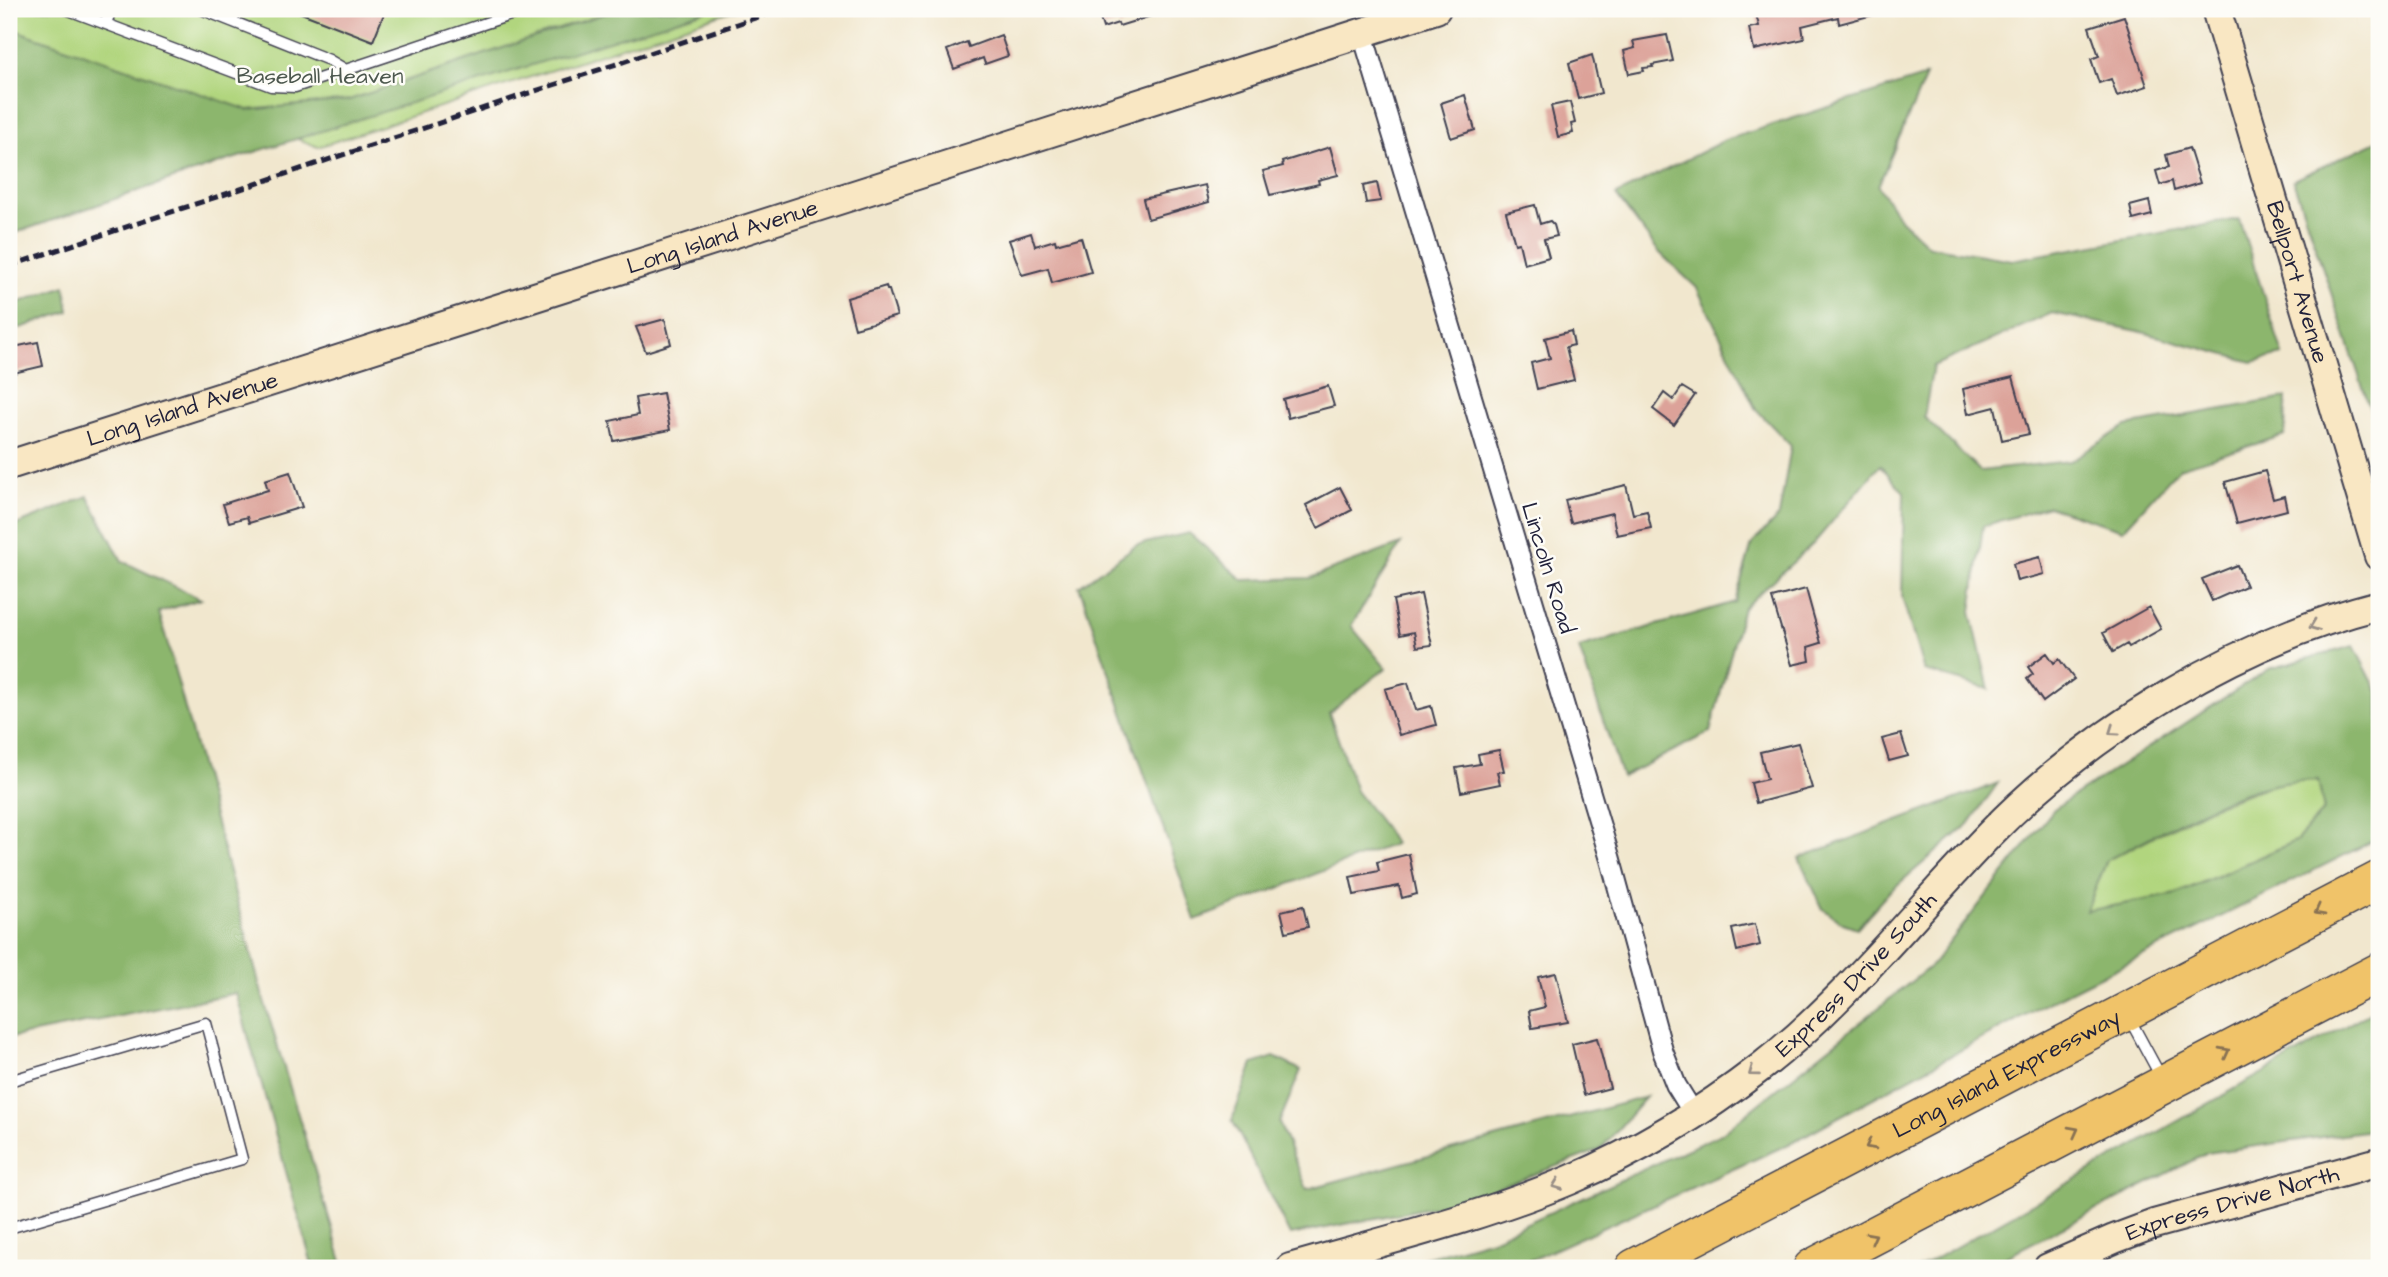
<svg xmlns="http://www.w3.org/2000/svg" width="2388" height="1277" viewBox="0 0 2388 1277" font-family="'Architects Daughter',sans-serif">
<rect width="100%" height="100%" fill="#fdfcf7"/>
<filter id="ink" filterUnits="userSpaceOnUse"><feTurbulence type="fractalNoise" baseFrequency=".0143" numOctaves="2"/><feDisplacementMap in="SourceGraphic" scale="14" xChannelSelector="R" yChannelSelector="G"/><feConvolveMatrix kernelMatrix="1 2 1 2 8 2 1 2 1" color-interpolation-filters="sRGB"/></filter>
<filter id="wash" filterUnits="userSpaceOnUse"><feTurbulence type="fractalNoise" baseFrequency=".00686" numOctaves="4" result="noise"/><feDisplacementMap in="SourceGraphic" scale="28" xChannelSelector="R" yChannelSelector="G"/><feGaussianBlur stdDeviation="1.57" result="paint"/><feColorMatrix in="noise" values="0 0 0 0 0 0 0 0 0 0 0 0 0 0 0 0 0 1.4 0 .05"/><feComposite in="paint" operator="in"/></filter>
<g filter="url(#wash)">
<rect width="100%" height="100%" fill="#f1e7ce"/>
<path fill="#b1d57e" stroke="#6a7c5c" stroke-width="2" d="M 9,9 L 737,9 L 318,147 L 9,29 Z
M 2318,780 L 2324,810 L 2296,841 L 2176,894 L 2086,912 L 2107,860 L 2211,807 L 2278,782 Z"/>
<path fill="#8cb66d" stroke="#576c54" stroke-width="2" fill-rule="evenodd" d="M 618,9 L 711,9 L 226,161 L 9,235 L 9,28 L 248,110 L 349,100 Z
M 1926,76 L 1878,186 L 1901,220 L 1929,246 L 2012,260 L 2239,219 L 2283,355 L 2252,362 L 2138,331 L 2052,313 L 1933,366 L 1924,417 L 1980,471 L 2070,461 L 2126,426 L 2286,398 L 2285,435 L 2179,468 L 2123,530 L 2048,506 L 1983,526 L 1971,612 L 1989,689 L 1924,671 L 1902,597 L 1904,492 L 1880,465 L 1814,543 L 1743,608 L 1710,732 L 1622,777 L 1579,648 L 1735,602 L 1752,544 L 1779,516 L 1791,446 L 1755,408 L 1697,288 L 1659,252 L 1616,195 L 1725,140 Z
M 2379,140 L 2379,435 L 2293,180 Z
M 65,286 L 69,311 L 9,332 L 9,306 Z
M 88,496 L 122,561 L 201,599 L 159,612 L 262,994 L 344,1268 L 313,1268 L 236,993 L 9,1038 L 9,528 Z
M 1189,533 L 1243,580 L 1310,578 L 1401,544 L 1351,626 L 1386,668 L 1329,713 L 1356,791 L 1384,827 L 1394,844 L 1195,920 L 1079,586 L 1137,545 Z
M 2354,646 L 2379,694 L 2379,838 L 2049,1002 L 1789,1144 L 1513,1268 L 1391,1268 L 1492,1239 L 1721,1134 L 1932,965 L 2054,809 L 2269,669 ZM 2318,780 L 2324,810 L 2296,841 L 2177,894 L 2086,911 L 2107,860 C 2172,827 2242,780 2318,780 Z
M 1998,783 L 1969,824 L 1889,892 L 1857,928 L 1843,923 L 1823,909 L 1799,858 Z
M 2379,1007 L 2379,1129 L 2207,1153 L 1983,1268 L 1919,1268 Z
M 1274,1057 L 1301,1070 L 1279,1123 L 1307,1189 L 1646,1097 L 1600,1150 L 1462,1201 L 1290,1235 L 1232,1120 L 1253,1064 Z"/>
<g id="blocks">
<path fill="#dca299" d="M 291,9 L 386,9 L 373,41 Z
M 1097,9 L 1163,9 L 1164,12 L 1119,26 L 1118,23 L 1103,28 Z
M 1802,9 L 1879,9 L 1880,13 L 1839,24 L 1838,17 L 1802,26 L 1804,39 L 1754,50 L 1749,28 L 1759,26 L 1756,14 L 1776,10 L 1777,14 Z
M 2124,16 L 2147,86 L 2117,96 L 2111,79 L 2099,83 L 2091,59 L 2099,56 L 2089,27 Z
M 1001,35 L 1008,56 L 985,64 L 983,58 L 954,69 L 947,50 L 967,42 L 969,47 Z
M 1667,35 L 1673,61 L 1652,65 L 1653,67 L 1643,68 L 1644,71 L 1629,74 L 1624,51 L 1635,48 L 1633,41 Z
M 1592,55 L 1601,93 L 1578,99 L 1569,63 Z
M 1465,95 L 1475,130 L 1451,138 L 1441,103 Z
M 1570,102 L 1575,123 L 1571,124 L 1573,133 L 1558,137 L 1551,106 Z
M 1330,147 L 1338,175 L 1318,180 L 1319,184 L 1270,195 L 1263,171 L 1283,166 L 1282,162 Z
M 2189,148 L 2200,183 L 2174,191 L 2172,181 L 2160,185 L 2156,171 L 2169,167 L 2166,155 Z
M 1377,183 L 1381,201 L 1366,203 L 1363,186 Z
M 1205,185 L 1209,202 L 1148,219 L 1143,199 Z
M 2149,201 L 2152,215 L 2133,220 L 2130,206 Z
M 1535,205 L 1540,224 L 1550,221 L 1554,225 L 1557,236 L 1544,239 L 1549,257 L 1524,264 L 1519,243 L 1515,244 L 1506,212 Z
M 1031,233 L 1035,246 L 1055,240 L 1056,244 L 1081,237 L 1091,272 L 1052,283 L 1048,268 L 1022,275 L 1009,240 Z
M 886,286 L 887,290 L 889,290 L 897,316 L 855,328 L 847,298 Z
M 665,319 L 671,344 L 646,352 L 636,327 Z
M 1571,331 L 1574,345 L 1566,347 L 1574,380 L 1537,389 L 1531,363 L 1550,358 L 1545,338 Z
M 38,342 L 43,366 L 9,374 L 9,348 Z
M 2013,377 L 2029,434 L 2002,440 L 1995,407 L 1968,414 L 1963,389 Z
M 1328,386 L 1334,406 L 1288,418 L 1283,399 Z
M 1682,387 L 1695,395 L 1674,425 L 1653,409 L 1664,393 L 1673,400 Z
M 663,393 L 670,430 L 614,441 L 610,421 L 638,415 L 635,398 Z
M 2265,471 L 2273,499 L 2284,496 L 2287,510 L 2237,523 L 2225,482 Z
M 290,472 L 302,507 L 249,523 L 247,517 L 229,522 L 223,504 L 268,490 L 265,480 Z
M 1626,485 L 1633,514 L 1647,511 L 1651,528 L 1617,535 L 1612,513 L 1571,523 L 1565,500 Z
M 1340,487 L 1352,510 L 1318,528 L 1306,505 Z
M 2040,557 L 2044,574 L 2017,581 L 2013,564 Z
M 2237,565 L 2246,586 L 2212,601 L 2202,579 Z
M 1806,589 L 1821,643 L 1808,647 L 1810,661 L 1792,665 L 1772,598 Z
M 1421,594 L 1432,645 L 1417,647 L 1414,632 L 1400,635 L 1393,600 Z
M 2149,607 L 2161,629 L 2129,647 L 2127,644 L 2113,652 L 2103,633 Z
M 2047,653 L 2054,663 L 2059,659 L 2074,679 L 2043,702 L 2027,679 L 2033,674 L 2028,667 Z
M 1408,683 L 1416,710 L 1431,706 L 1436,725 L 1399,735 L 1385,689 Z
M 1901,734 L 1908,756 L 1889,761 L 1882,739 Z
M 1798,743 L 1812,788 L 1756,803 L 1751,783 L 1767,779 L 1760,752 Z
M 1499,750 L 1504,771 L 1497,772 L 1500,784 L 1461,792 L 1456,768 L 1480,764 L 1478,754 Z
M 1409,854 L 1417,894 L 1402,898 L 1399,886 L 1354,895 L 1350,877 L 1379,871 L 1377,862 Z
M 1303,906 L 1308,927 L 1286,932 L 1281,911 Z
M 1755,924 L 1760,945 L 1737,951 L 1732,929 Z
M 1556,973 L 1568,1022 L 1532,1028 L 1529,1011 L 1545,1007 L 1538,977 Z
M 1597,1038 L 1610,1088 L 1584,1095 L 1572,1044 Z"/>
</g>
</g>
<g filter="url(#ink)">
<use href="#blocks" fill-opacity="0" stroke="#414051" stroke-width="2"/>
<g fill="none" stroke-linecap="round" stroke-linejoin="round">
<defs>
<path id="lane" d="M 66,9 L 271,86 L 295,87 L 528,9
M 201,9 L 329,60 L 346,70
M 106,24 L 111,9
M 2128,1016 L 2161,1077
M 9,1081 L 206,1023 L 242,1159 L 9,1228"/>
<path id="street" d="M 1362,32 L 1610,858 L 1663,1052 L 1676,1085 L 1694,1114"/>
<g id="secondary">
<path id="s1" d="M 2216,9 L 2379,556"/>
<path id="s2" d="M 9,465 L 1436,9"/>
<path id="s3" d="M 1290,1268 C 1383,1241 1480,1218 1570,1180 C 1638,1151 1703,1112 1761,1067 C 1847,1000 1914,912 1990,834 C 2091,730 2238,641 2379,605"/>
<path id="s4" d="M 2048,1268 L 2114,1239 L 2154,1224 L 2379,1162"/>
</g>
<g id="highway">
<path id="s5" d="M 1634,1268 L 2379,880"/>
<path d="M 1812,1268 L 2379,972"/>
</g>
</defs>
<use href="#lane" stroke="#414051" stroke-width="13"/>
<use href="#street" stroke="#414051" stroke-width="23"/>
<use href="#secondary" stroke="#414051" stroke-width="32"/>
<use href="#highway" stroke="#414051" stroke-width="40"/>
<use href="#lane" stroke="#fff" stroke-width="10"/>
<use href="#street" stroke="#fff" stroke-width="19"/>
<use href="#secondary" stroke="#f9e7c3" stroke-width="28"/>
<use href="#highway" stroke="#f0c369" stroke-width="37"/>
<path stroke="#22223b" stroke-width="5" stroke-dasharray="10 5" stroke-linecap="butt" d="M 9,266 L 782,9"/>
</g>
<defs><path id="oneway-chevron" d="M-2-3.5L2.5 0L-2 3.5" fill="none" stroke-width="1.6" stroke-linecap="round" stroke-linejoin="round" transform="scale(1.75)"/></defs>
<g stroke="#988e86">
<use href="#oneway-chevron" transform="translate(2314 626) rotate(159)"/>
<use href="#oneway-chevron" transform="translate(2113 731) rotate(145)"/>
<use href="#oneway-chevron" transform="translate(1753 1072) rotate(144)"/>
<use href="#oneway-chevron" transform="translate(1557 1185) rotate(159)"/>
</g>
<g stroke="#897252">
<use href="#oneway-chevron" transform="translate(2319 911) rotate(152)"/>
<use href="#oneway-chevron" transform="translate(2225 1052) rotate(-28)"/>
<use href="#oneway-chevron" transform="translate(2074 1131) rotate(-28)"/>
<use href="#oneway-chevron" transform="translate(1870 1145) rotate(152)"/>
<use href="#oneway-chevron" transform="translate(1872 1237) rotate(-28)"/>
</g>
</g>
<g text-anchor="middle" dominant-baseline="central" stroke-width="5" stroke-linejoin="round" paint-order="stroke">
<g font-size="23" fill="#4d584f" stroke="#fdfcf7">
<text x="320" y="76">Baseball Heaven</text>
</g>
<g font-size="23" fill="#22223b" stroke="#fdfcf7">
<text stroke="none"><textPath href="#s2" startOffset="749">Long Island Avenue</textPath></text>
<text stroke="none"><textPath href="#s1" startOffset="285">Bellport Avenue</textPath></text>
<text stroke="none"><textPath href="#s2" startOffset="182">Long Island Avenue</textPath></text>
<text transform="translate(1548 568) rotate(73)">Lincoln Road</text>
<text stroke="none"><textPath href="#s3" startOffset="649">Express Drive South</textPath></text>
<text stroke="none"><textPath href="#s5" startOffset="420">Long Island Expressway</textPath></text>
<text stroke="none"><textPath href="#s4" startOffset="196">Express Drive North</textPath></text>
</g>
</g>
<rect width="2388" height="1277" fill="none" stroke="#fdfcf7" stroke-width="35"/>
</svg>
